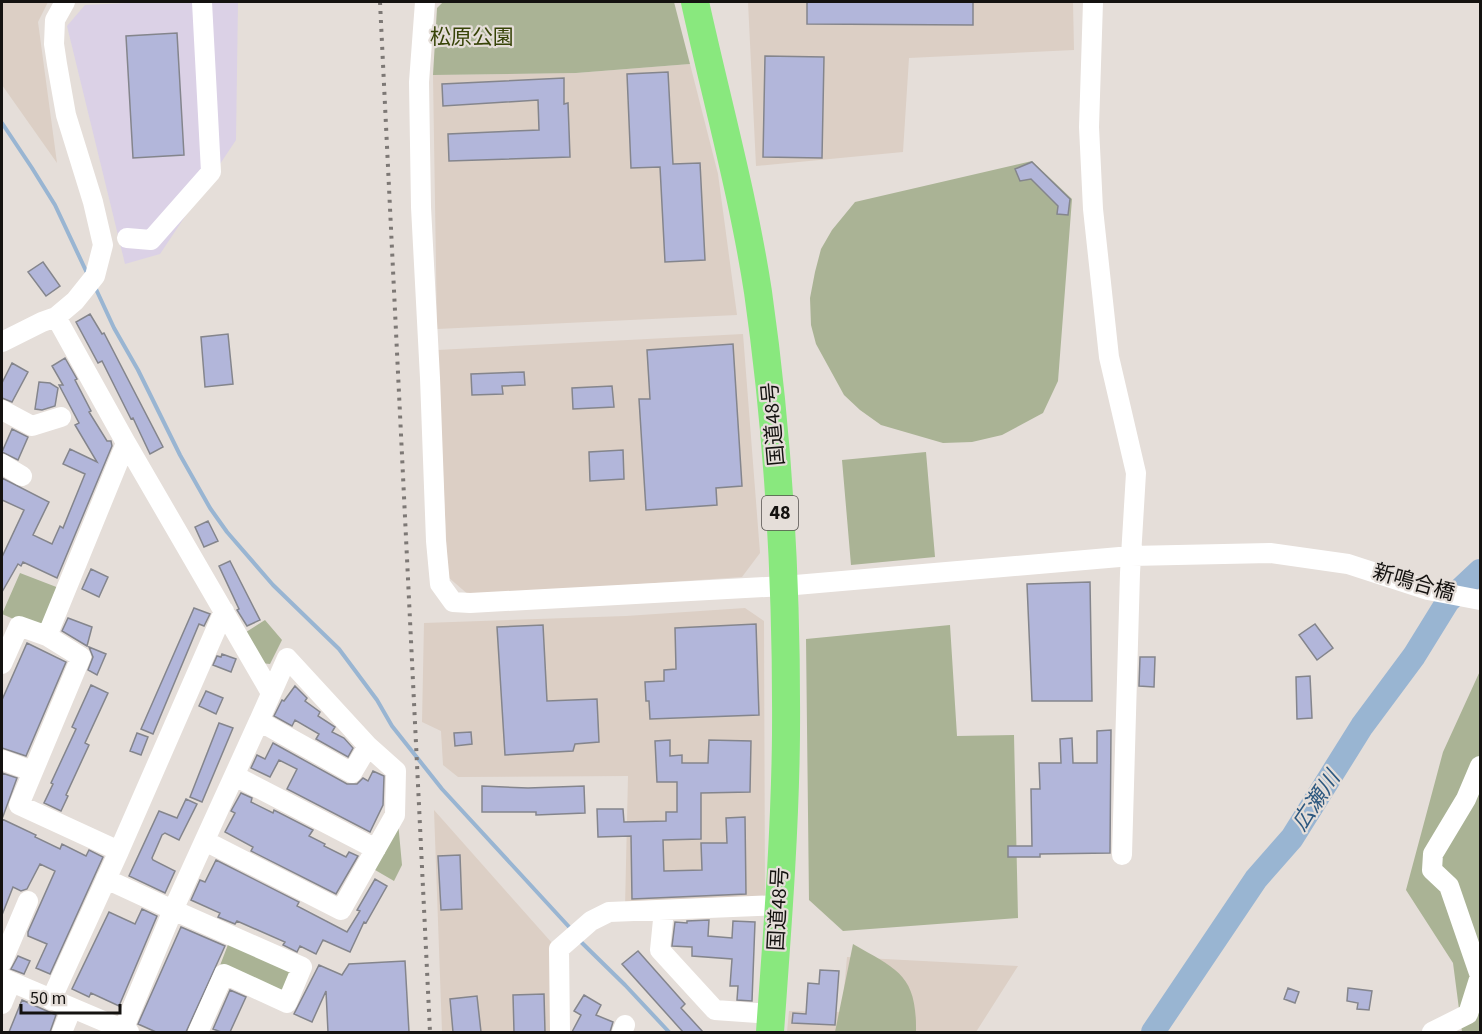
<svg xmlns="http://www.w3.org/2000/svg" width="1482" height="1034" viewBox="0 0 1482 1034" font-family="'Source Sans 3','Noto Sans JP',sans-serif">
<rect width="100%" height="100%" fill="#e5ded9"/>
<path fill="#dbd1e6" d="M 149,2 L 238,2 L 236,140 L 160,254 L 125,264 L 67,26 L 85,5 Z"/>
<path fill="#dccfc5" d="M 2,2 L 48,2 L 38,22 L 57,163 L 2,85 Z
M 748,2 L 1073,2 L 1074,50 L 909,58 L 903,152 L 756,166 Z
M 690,64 L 718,174 L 737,315 L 437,329 L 433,75 L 576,73 Z
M 743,334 L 760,553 L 742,577 L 470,596 L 448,577 L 437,350 Z
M 745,608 L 764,621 L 765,901 L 625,908 L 628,776 L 458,777 L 443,765 L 441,731 L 422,722 L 424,623 L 626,616 Z
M 434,810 L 552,943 L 552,1032 L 442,1032 Z
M 847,957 L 1018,966 L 976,1032 L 787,1032 L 789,1011 L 842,1012 Z"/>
<path fill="#aab395" d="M 443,2 L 674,2 L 690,64 L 576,73 L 433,75 L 437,8 Z
M 1032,161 L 1072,199 L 1058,381 L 1043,413 L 1002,435 L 972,442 L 943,443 L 881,425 L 860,410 L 844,395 L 816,344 L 811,325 L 810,298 L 815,272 L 821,249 L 832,230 L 855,202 Z
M 926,452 L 935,557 L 851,565 L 842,460 Z
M 20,573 L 59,588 L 46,624 L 36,629 L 2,614 Z
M 265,620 L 282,640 L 270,664 L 260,663 L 243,634 Z
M 950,625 L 957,736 L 1014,735 L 1018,918 L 843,931 L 809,900 L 806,639 Z
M 1480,671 L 1480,1032 L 1462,1032 L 1453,963 L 1406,890 L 1443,752 Z
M 398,822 L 402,865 L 394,881 L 370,867 Z
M 229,942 L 297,970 L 286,996 L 219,968 Z
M 853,944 C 898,970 917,975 916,1032 L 835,1032 Z"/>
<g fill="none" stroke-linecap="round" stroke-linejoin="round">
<path stroke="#99b5d2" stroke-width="4" d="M 2,123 L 32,168 L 55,205 L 87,273
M 95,287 L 114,328 L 138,370 L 180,455 L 210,508 L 227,532 L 273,585 L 339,649 L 377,700 L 392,726 L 442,789 L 571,929
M 579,940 L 625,985 L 669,1032"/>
<path stroke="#99b5d2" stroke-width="24" d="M 1153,1032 L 1256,879 L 1292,838 L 1362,726 L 1414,656 L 1448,601 L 1480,571"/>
</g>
<path fill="#b2b6da" stroke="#84858c" stroke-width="1.5" d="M 807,2 L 973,2 L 973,25 L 807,24 Z
M 177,33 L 184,155 L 133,158 L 126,36 Z
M 765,56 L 824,57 L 822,158 L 763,157 Z
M 668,72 L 673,164 L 700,163 L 705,260 L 665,262 L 660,167 L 631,168 L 627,74 Z
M 564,78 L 564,104 L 568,103 L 570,157 L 449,161 L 448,134 L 539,130 L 538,100 L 443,106 L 442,84 Z
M 1032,162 L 1070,199 L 1068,215 L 1057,214 L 1058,206 L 1031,179 L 1020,181 L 1015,169 Z
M 43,262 L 60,286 L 46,296 L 28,272 Z
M 90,314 L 102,334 L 104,333 L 163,447 L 150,454 L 133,418 L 131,419 L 102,361 L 98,363 L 76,322 Z
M 228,334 L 233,384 L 205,387 L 201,337 Z
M 733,344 L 742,486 L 716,488 L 717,505 L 646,510 L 639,399 L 650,399 L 647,350 Z
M 65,358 L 77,379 L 75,380 L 91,411 L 89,412 L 107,441 L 111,441 L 112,446 L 57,578 L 23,562 L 21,566 L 18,564 L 2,592 L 2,557 L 24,510 L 2,500 L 2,478 L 49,502 L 33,535 L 52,544 L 60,526 L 63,528 L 85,474 L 63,464 L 70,449 L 97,462 L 75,425 L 79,423 L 59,385 L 63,385 L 52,366 Z
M 12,363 L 28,372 L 12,402 L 2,398 L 2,383 Z
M 524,372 L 525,385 L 502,386 L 503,394 L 472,395 L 471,374 Z
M 39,382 L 50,383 L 58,388 L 55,406 L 42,410 L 35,409 Z
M 612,386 L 614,407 L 573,409 L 572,388 Z
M 12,429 L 28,437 L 18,460 L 2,452 Z
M 623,450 L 624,479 L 590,481 L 589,452 Z
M 208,521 L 218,541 L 204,547 L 195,527 Z
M 230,561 L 260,620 L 247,626 L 237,610 L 239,609 L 219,566 Z
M 91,569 L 108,577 L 99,597 L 82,589 Z
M 1090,582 L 1092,701 L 1032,701 L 1027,584 Z
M 194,608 L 210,614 L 204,626 L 199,624 L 153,734 L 141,729 Z
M 68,618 L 92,627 L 87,646 L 62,631 Z
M 756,624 L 759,715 L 650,719 L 649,701 L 646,701 L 645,682 L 664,681 L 664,670 L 676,669 L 675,628 Z
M 1315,624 L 1333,648 L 1317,660 L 1299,635 Z
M 543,625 L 547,701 L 597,699 L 599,742 L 575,744 L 573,751 L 505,755 L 497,627 Z
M 27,643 L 66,662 L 26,756 L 2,748 L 2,700 Z
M 89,647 L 106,654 L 97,675 L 88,670 L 93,657 Z
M 222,654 L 236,659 L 231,672 L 213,665 L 217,656 L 221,657 Z
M 1140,657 L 1155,657 L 1154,687 L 1139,686 Z
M 1310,676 L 1312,718 L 1297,719 L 1296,677 Z
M 91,685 L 108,693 L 85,743 L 89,745 L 66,795 L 68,796 L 61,811 L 44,803 L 53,784 L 51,783 L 76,729 L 72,727 Z
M 295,686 L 307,698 L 305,701 L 320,712 L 318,716 L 335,727 L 332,732 L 344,738 L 353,748 L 348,757 L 316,739 L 319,734 L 295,720 L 292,726 L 274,716 L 282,700 L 284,701 Z
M 206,691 L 223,698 L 216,714 L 199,706 Z
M 219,723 L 233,728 L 202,802 L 190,797 Z
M 1111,730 L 1110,853 L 1040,854 L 1040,857 L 1008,857 L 1008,846 L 1032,846 L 1031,789 L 1040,789 L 1039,763 L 1061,763 L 1060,739 L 1072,738 L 1073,763 L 1097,763 L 1097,731 Z
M 471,732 L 472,744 L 455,746 L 454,733 Z
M 137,733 L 148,737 L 141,755 L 130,751 Z
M 670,740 L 670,756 L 682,755 L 682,763 L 708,763 L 709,740 L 751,741 L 750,792 L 701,793 L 701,839 L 663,840 L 664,871 L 702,870 L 701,843 L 727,843 L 726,818 L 745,817 L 746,894 L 632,899 L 631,836 L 598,837 L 597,809 L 623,809 L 624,822 L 666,821 L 666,812 L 677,812 L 677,782 L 657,782 L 655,741 Z
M 273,743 L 347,784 L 357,784 L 363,778 L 368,781 L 373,771 L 384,776 L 383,805 L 370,832 L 287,789 L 297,769 L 279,760 L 270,777 L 251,768 L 257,755 L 265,759 Z
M 2,773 L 17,778 L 2,819 L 36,835 L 35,837 L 60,849 L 62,844 L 86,856 L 89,850 L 103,857 L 50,974 L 36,968 L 47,944 L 28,936 L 28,932 L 55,871 L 40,864 L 27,889 L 21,891 L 13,887 L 2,915 Z
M 482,786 L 528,788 L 584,786 L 585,813 L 536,815 L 536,812 L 482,812 Z
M 241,793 L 252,798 L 251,802 L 273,813 L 274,810 L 313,830 L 309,836 L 325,844 L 324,846 L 346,857 L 349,852 L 358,856 L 336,894 L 251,851 L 253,847 L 225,832 L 235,813 L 231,811 Z
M 186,799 L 197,804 L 179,840 L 165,833 L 162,835 L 152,858 L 153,860 L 175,871 L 165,893 L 129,876 L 159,811 L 177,818 Z
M 460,855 L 462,909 L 441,910 L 438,856 Z
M 216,860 L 299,902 L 297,906 L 347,932 L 360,911 L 357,910 L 375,879 L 387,886 L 366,923 L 364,922 L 350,952 L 323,940 L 316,954 L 300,946 L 297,952 L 283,945 L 285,942 L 237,921 L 235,924 L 218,917 L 220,913 L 191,900 L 200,880 L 205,882 Z
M 142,909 L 157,916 L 119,1006 L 91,993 L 89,997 L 72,989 L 109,912 L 135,924 Z
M 709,920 L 708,936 L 732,938 L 733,921 L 755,922 L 752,1001 L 737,1000 L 738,986 L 730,986 L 732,959 L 692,956 L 692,947 L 672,946 L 675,922 L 687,923 L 687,921 Z
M 181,927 L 225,946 L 186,1032 L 156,1032 L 138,1024 Z
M 638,951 L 685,1004 L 681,1008 L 703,1032 L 683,1032 L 622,964 Z
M 18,956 L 30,961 L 24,974 L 11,969 Z
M 405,961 L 409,1032 L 328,1032 L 326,991 L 312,1022 L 294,1014 L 319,965 L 342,975 L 349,964 Z
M 820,970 L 839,971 L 835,1025 L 792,1023 L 793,1013 L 806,1014 L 808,983 L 819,984 Z
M 1288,988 L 1299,992 L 1295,1003 L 1284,999 Z
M 1348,988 L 1372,991 L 1369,1010 L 1357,1009 L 1358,1003 L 1347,1001 Z
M 230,990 L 246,997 L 230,1032 L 221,1032 L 213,1029 Z
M 544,994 L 545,1032 L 514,1032 L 513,995 Z
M 584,995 L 601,1005 L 596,1015 L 613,1022 L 610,1032 L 572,1032 L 581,1015 L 574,1011 Z
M 477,996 L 481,1032 L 453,1032 L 450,999 Z
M 22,1000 L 56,1015 L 50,1032 L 9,1032 Z"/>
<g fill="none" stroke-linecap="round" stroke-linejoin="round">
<path stroke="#fff" stroke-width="20" d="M 425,2 L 419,82 L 421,207 L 430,378 L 436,541 L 440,584 L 453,602 L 470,603 L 784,586 L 1131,556 L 1270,553 L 1348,564 L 1428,590 L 1480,600
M 1093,2 L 1089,127 L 1093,209 L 1109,357 L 1136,473 L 1130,573 L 1122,855
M 127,238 L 151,240 L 211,172 L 202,2
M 2,342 L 42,322 L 56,317 L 75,301 L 95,276 L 103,245 L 93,202 L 66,115 L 57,64 L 54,44 L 55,20 L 65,2
M 2,410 L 32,426 L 61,417
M 126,443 L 271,693
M 2,464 L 22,476
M 47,636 L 126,443 L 56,317
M 2,664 L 19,626 L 47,636 L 81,657 L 19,805 L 119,851 L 51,1000
M 259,721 L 287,658 L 368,746
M 2,760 L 32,771
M 1480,766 L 1466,799 L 1433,854 L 1432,870 L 1449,886 L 1480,976
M 235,776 L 376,849
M 119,851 L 224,611
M 106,879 L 173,910 L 259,721 L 352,773 L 368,746 L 396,771 L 395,815 L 341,910 L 205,841
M 664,910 L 660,950 L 715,1010 L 771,1014
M 2,962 L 28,901
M 2,978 L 129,1032
M 2,1004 L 11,982
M 123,1030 L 173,910 L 302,967 L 287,1003 L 224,974 L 198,1032
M 62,1032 L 72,1008
M 560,1032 L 559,949 L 591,921 L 609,912 L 779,905
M 622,1032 L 625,1025
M 1432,1032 L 1468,1014 L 1480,976"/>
<path stroke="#89e87e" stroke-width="28" d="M 695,2 C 716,98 743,194 758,292 C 779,439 787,587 786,735 C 785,834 777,934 770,1032"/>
<path stroke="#7d7875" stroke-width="4" stroke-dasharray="3 6" stroke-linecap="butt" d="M 380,2 L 430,1032"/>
</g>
<g text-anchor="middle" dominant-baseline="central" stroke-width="4.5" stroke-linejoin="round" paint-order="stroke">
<rect fill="#e5ded9" stroke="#534f4c" stroke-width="1.5" x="762" y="496" width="36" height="34" rx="4.5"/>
<g font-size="20" font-weight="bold" fill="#141210">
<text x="780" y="513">48</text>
</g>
<g font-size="21" fill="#374307" stroke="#e5ded9">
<text x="472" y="37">松原公園</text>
</g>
<g font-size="21" fill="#141210" stroke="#e5ded9">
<text transform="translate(773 424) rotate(-95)">国道48号</text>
<text transform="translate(1414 582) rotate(16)">新鳴合橋</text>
<text transform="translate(778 909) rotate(-87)">国道48号</text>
</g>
<g font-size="22" font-style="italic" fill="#2d587f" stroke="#e5ded9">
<text transform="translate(1316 801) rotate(-56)">広瀬川</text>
</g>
</g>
<rect width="1482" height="1034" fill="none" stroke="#141210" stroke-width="6"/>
<path d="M21 1004v9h99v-9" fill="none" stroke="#141210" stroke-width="3"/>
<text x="30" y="1004" font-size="18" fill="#141210" stroke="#e5ded9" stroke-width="4.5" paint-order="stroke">50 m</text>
</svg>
